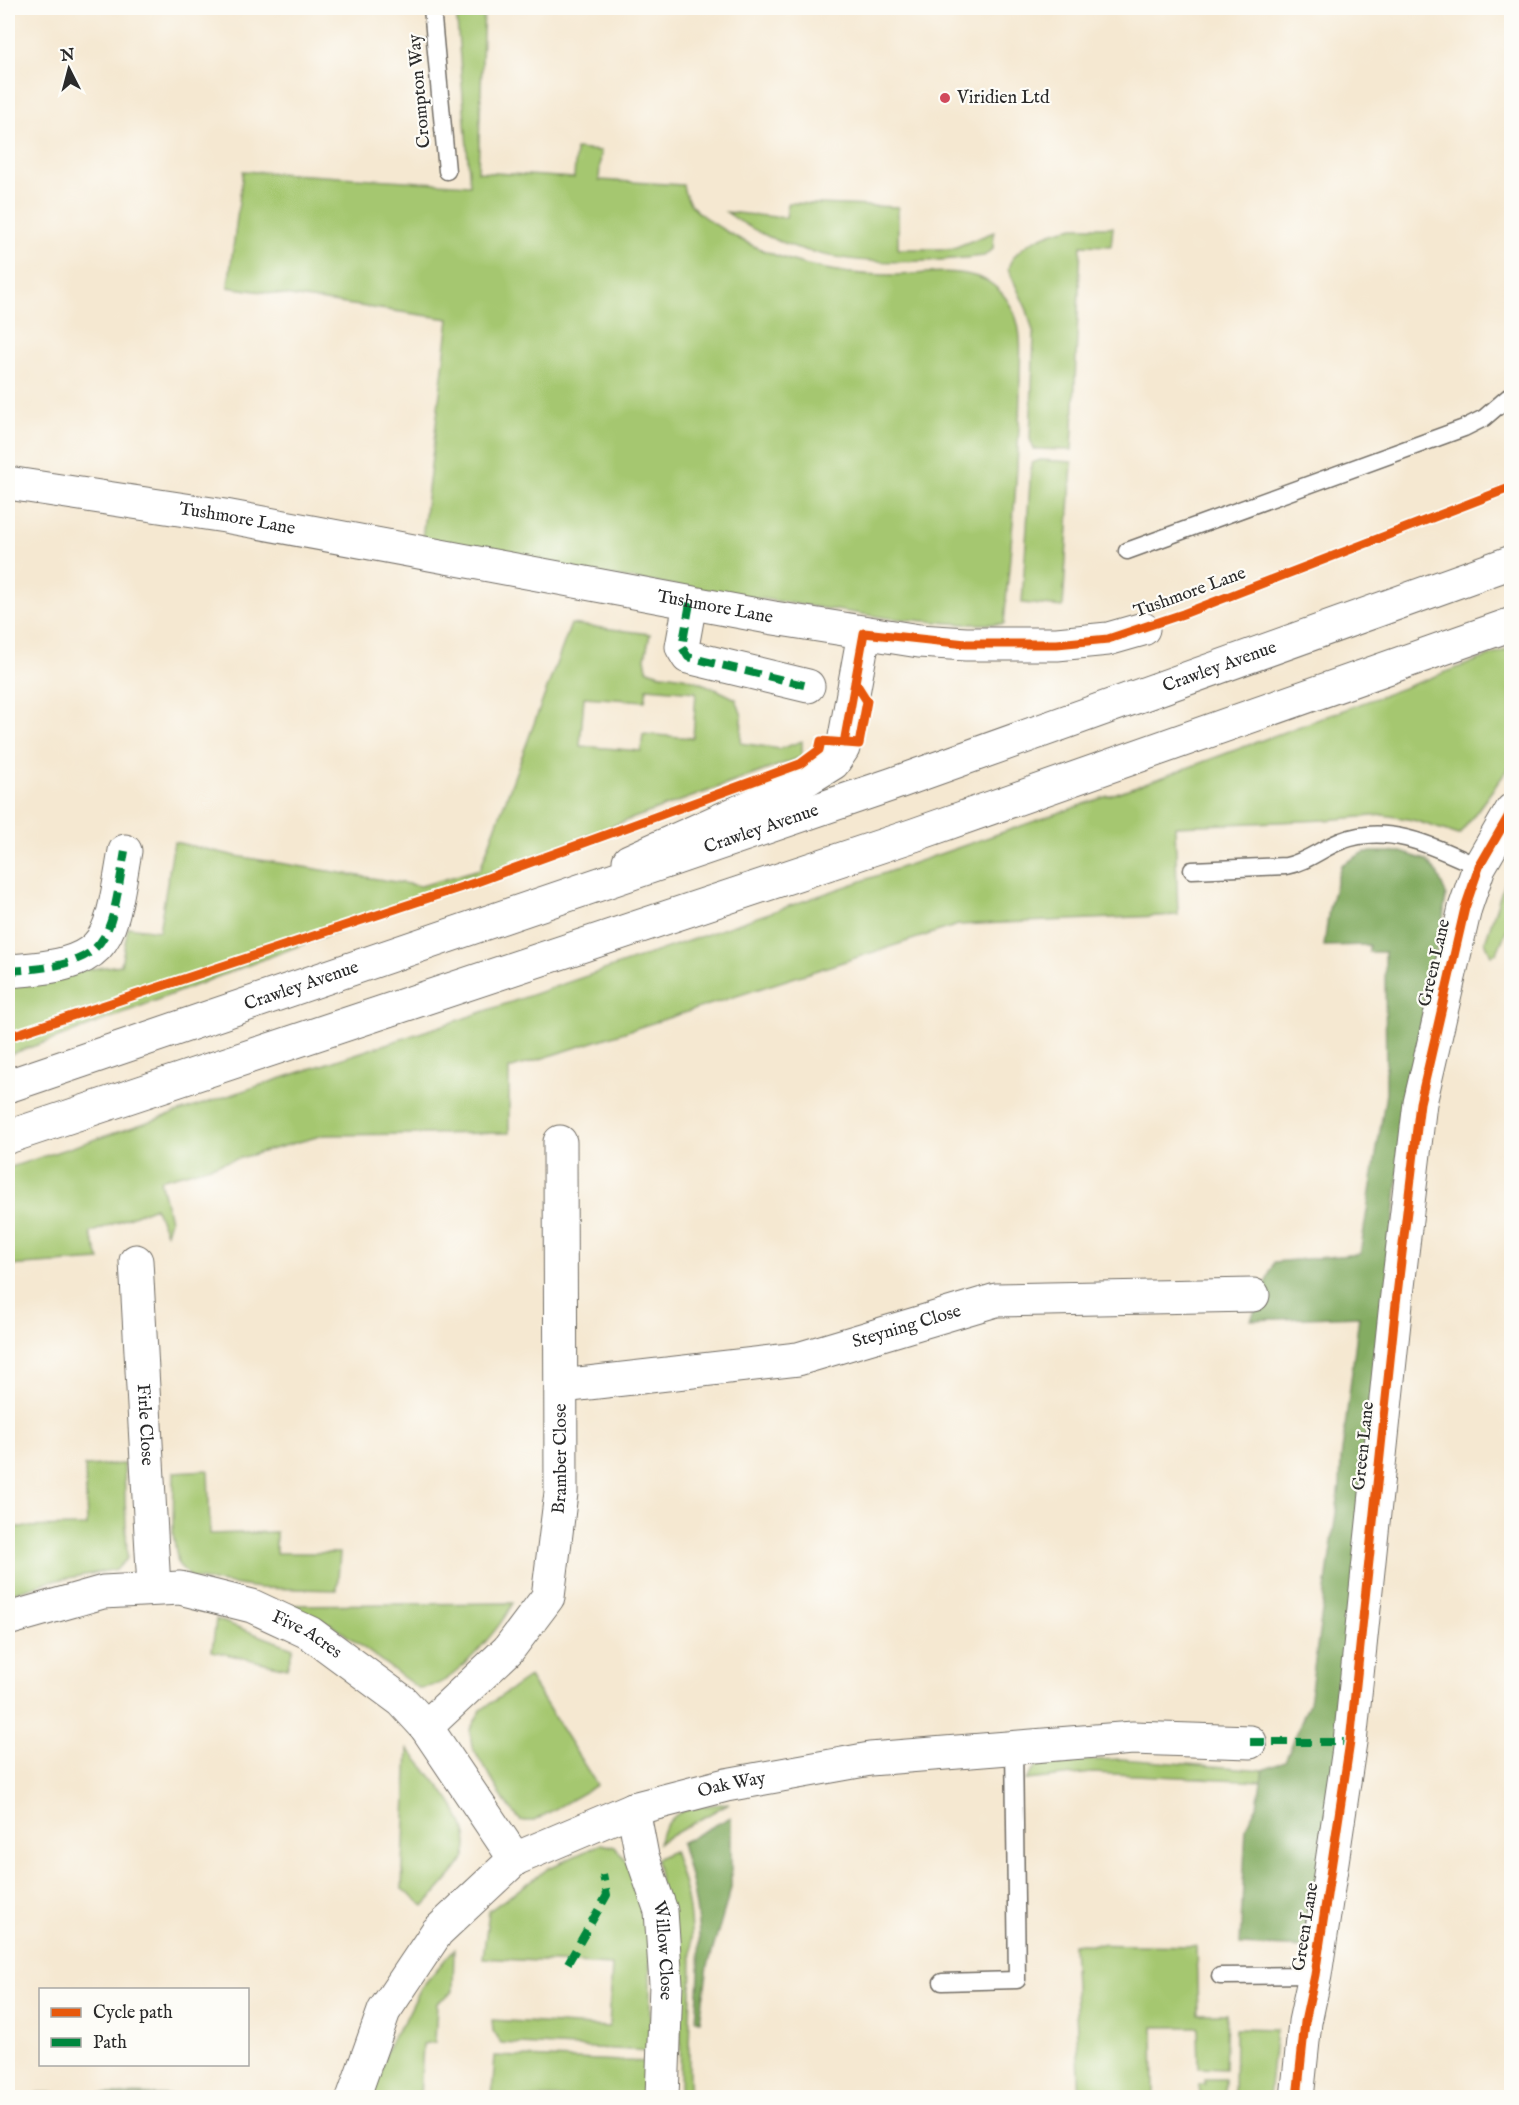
<svg xmlns="http://www.w3.org/2000/svg" width="1519" height="2105" viewBox="0 0 1519 2105" font-family="'IM FELL English',serif">
<rect width="100%" height="100%" fill="#fdfcf7"/>
<filter id="ink" filterUnits="userSpaceOnUse"><feTurbulence type="fractalNoise" baseFrequency=".0167" numOctaves="2"/><feDisplacementMap in="SourceGraphic" scale="12" xChannelSelector="R" yChannelSelector="G"/><feConvolveMatrix kernelMatrix="1 2 1 2 8 2 1 2 1" color-interpolation-filters="sRGB"/></filter>
<filter id="wash" filterUnits="userSpaceOnUse"><feTurbulence type="fractalNoise" baseFrequency=".008" numOctaves="4" result="noise"/><feDisplacementMap in="SourceGraphic" scale="24" xChannelSelector="R" yChannelSelector="G"/><feGaussianBlur stdDeviation="1.35" result="paint"/><feColorMatrix in="noise" values="0 0 0 0 0 0 0 0 0 0 0 0 0 0 0 0 0 1.4 0 .05"/><feComposite in="paint" operator="in"/></filter>
<g filter="url(#wash)">
<rect width="100%" height="100%" fill="#f5e8d1"/>
<path fill="#a5c770" stroke="#68794e" stroke-width="1.5" fill-rule="evenodd" d="M 456,8 L 484,8 L 478,172 L 574,178 L 576,149 L 601,151 L 599,180 L 683,185 C 686,208 705,218 724,230 C 774,261 834,276 893,275 C 918,275 945,269 970,275 C 992,279 1007,295 1015,315 C 1023,335 1020,358 1020,378 C 1020,460 1011,542 1004,624 L 963,624 L 888,618 L 421,547 L 449,319 L 228,287 L 243,171 L 470,185 Z
M 788,203 L 898,207 L 898,249 L 951,249 L 994,232 L 993,249 L 984,256 C 891,266 805,269 726,212 L 786,218 Z
M 1074,227 L 1113,227 L 1111,246 L 1081,245 L 1072,450 L 1034,449 L 1030,439 L 1034,335 L 1027,310 L 1008,269 C 1014,244 1052,231 1074,227 Z
M 1040,460 L 1072,462 L 1063,607 L 1022,603 L 1031,467 L 1032,463 Z
M 571,624 L 650,634 L 645,658 L 647,669 C 658,676 670,674 683,677 C 702,682 718,690 736,699 L 742,716 L 741,743 L 780,749 L 802,741 L 802,757 L 620,823 L 55,1039 L 8,1055 L 8,980 L 121,965 L 128,927 L 159,931 L 174,842 L 236,856 L 421,886 L 480,869 ZM 647,688 L 696,692 L 693,738 L 643,734 L 641,751 L 580,746 L 584,697 L 645,701 Z
M 1511,648 L 1511,765 L 1459,835 L 1413,820 L 1384,815 L 1325,820 L 1175,826 L 1178,915 L 958,925 L 509,1069 L 509,1133 L 324,1135 L 160,1180 L 170,1220 L 166,1233 L 155,1207 L 90,1233 L 100,1260 L 8,1266 L 8,1168 L 459,1020 L 1157,779 Z
M 1505,881 L 1511,884 L 1511,919 L 1497,953 L 1491,955 L 1485,942 Z
M 124,1464 L 127,1558 L 117,1569 L 52,1581 L 8,1594 L 8,1527 L 87,1526 L 85,1466 Z
M 208,1470 L 210,1534 L 276,1532 L 276,1553 L 340,1553 L 337,1590 L 259,1588 L 191,1578 L 178,1564 L 173,1534 L 174,1472 Z
M 513,1603 C 502,1625 466,1667 445,1680 C 436,1686 428,1687 418,1688 L 331,1624 L 284,1605 Z
M 216,1619 L 293,1648 L 287,1668 L 212,1651 Z
M 529,1677 L 597,1785 L 534,1821 L 521,1821 L 507,1805 L 472,1747 L 470,1730 L 481,1710 Z
M 408,1749 C 428,1773 482,1827 463,1860 C 453,1876 437,1891 424,1906 L 402,1889 Z
M 1121,1759 L 1263,1770 L 1262,1781 L 1092,1773 L 1026,1780 L 1036,1766 L 1047,1762 Z
M 729,1803 L 658,1843 C 672,1804 692,1808 729,1803 Z
M 601,1844 L 615,1847 C 620,1854 627,1861 631,1869 C 656,1916 649,1998 650,2051 L 501,2043 L 493,2031 L 492,2020 L 609,2027 L 612,1965 L 483,1958 L 489,1911 L 549,1868 Z
M 673,1851 C 680,1870 686,1889 689,1909 C 697,1971 685,2035 690,2097 L 680,2097 L 681,2005 L 656,1859 Z
M 1073,1944 L 1196,1946 L 1198,2014 L 1227,2014 L 1225,2069 L 1199,2068 L 1198,2027 L 1153,2027 L 1154,2097 L 1080,2097 Z
M 454,1949 L 453,1991 L 437,2003 L 435,2042 L 423,2044 L 420,2097 L 372,2098 L 391,2039 L 404,2022 L 421,1988 Z
M 1235,2028 L 1276,2029 L 1269,2097 L 1234,2097 Z
M 495,2056 L 650,2062 L 649,2097 L 492,2098 Z
M 1205,2079 L 1225,2079 L 1225,2097 L 1199,2097 L 1199,2084 L 1205,2084 Z"/>
<path fill="#84ac62" stroke="#586c46" stroke-width="1.5" d="M 1365,852 L 1401,852 L 1426,860 L 1437,873 L 1446,894 L 1443,919 L 1424,1007 L 1398,1178 L 1346,1703 L 1308,1948 L 1240,1945 L 1246,1827 L 1257,1806 L 1263,1770 L 1285,1761 L 1309,1703 L 1340,1485 L 1341,1459 L 1359,1316 L 1251,1320 L 1274,1262 L 1360,1254 L 1386,1093 L 1385,952 L 1369,952 L 1369,945 L 1324,946 L 1329,909 L 1341,865 Z
M 731,1817 L 731,1888 L 708,1966 L 700,2021 L 696,2020 C 702,1951 702,1910 681,1843 Z
M 38,2093 L 243,2096 L 30,2097 Z"/>
</g>
<g filter="url(#ink)">
<g fill="none" stroke-linecap="round" stroke-linejoin="round">
<defs>
<path id="lane" d="M 432,8 L 447,171
M 1127,551 L 1464,428 L 1484,418 L 1512,394
M 1192,870 L 1286,866 C 1307,862 1322,848 1341,841 C 1389,822 1437,848 1479,867
M 1220,1976 L 1315,1975
M 942,1982 L 1017,1980 L 1014,1745"/>
<g id="street">
<path id="s1" d="M 8,483 L 225,516 L 774,618 L 919,641 L 966,644 L 1057,644 L 1108,639 L 1143,629"/>
<path d="M 690,603 L 682,647 L 688,657 L 808,686"/>
<path d="M 629,861 L 794,787 L 833,763 L 843,748 L 864,633"/>
<path d="M 8,971 C 112,965 109,943 125,851"/>
<path id="s2" d="M 136,1261 L 154,1588"/>
<path id="s3" d="M 562,1386 L 798,1359 L 996,1300 L 1253,1295"/>
<path id="s4" d="M 8,1619 L 103,1592 L 180,1588 L 252,1606 L 310,1633 L 402,1701 L 426,1727 L 515,1859"/>
<path id="s5" d="M 426,1727 L 508,1650 L 548,1597 L 561,1493 L 560,1142"/>
<path id="s6" d="M 633,1809 L 642,1856 L 661,1911 L 666,1984 L 662,2098"/>
<path id="s7" d="M 353,2098 L 384,2011 L 437,1932 L 515,1859 L 633,1809 L 726,1785 L 870,1759 L 1133,1738 L 1250,1742"/>
<path d="M 1297,2098 L 1305,2022 L 1315,1975 L 1350,1742 L 1396,1303 L 1420,1103 L 1465,908 L 1479,867 L 1512,810"/>
</g>
<g id="primary">
<path id="s8" d="M 8,1086 L 893,784 L 1512,562"/>
<path d="M 8,1137 L 914,835 L 1512,624"/>
</g>
</defs>
<use href="#lane" stroke="#726d65" stroke-width="19"/>
<use href="#street" stroke="#726d65" stroke-width="35"/>
<use href="#primary" stroke="#726d65" stroke-width="35"/>
<use href="#lane" stroke="#fff" stroke-width="16"/>
<use href="#street" stroke="#fff" stroke-width="33"/>
<use href="#primary" stroke="#fff" stroke-width="33"/>
<path stroke="#00873e" stroke-width="8" stroke-dasharray="15 8" stroke-linecap="butt" d="M 690,603 L 682,647 L 688,657 L 808,686
M 8,971 C 112,965 109,943 125,851
M 1250,1742 L 1350,1742
M 568,1963 L 607,1895 L 603,1875"/>
<defs>
<path id="cycleway" d="M 844,743 L 864,633 L 966,644 L 1057,644 L 1108,639 L 1183,614 L 1512,487
M 8,1037 L 474,883 L 800,764 L 819,750 L 821,741 L 859,744 L 867,701 L 855,682
M 1297,2098 L 1305,2022 L 1315,1975 L 1350,1742 L 1396,1303 L 1420,1103 L 1465,908 L 1479,867 L 1512,810"/>
</defs>
<use href="#cycleway" stroke="#fdfcf7" stroke-width="13"/>
<use href="#cycleway" stroke="#e8590c" stroke-width="9"/>
</g>
</g>
<circle fill="#d1495b" stroke="#fdfcf7" stroke-width="2" cx="945" cy="98" r="6"/>
<g text-anchor="middle" dominant-baseline="central" stroke-width="4.5" stroke-linejoin="round" paint-order="stroke">
<g font-size="18" fill="#2b2b2b" stroke="#fdfcf7">
<text transform="translate(420 91) rotate(-95)">Crompton Way</text>
<text stroke="none"><textPath href="#s1" startOffset="232">Tushmore Lane</textPath></text>
<text transform="translate(1190 593) rotate(-20)">Tushmore Lane</text>
<text stroke="none"><textPath href="#s1" startOffset="718">Tushmore Lane</textPath></text>
<text stroke="none"><textPath href="#s8" startOffset="1282">Crawley Avenue</textPath></text>
<text stroke="none"><textPath href="#s8" startOffset="796">Crawley Avenue</textPath></text>
<text transform="translate(1435 963) rotate(-77)">Green Lane</text>
<text stroke="none"><textPath href="#s8" startOffset="310">Crawley Avenue</textPath></text>
<text stroke="none"><textPath href="#s3" startOffset="351">Steyning Close</textPath></text>
<text stroke="none"><textPath href="#s2" startOffset="164">Firle Close</textPath></text>
<text transform="translate(1364 1446) rotate(-84)">Green Lane</text>
<text stroke="none"><textPath href="#s5" startOffset="318">Bramber Close</textPath></text>
<text stroke="none"><textPath href="#s4" startOffset="312">Five Acres</textPath></text>
<text stroke="none"><textPath href="#s7" startOffset="524">Oak Way</textPath></text>
<text transform="translate(1306 1927) rotate(-81)">Green Lane</text>
<text stroke="none"><textPath href="#s6" startOffset="146">Willow Close</textPath></text>
</g>
<g font-size="18" fill="#2b2b2b" stroke="#fdfcf7" text-anchor="start">
<text x="957" y="98">Viridien Ltd</text>
</g>
</g>
<rect width="1519" height="2105" fill="none" stroke="#fdfcf7" stroke-width="30"/>
<rect x="39" y="1988" width="210" height="78" fill="#fdfcf7" stroke="#a9a8a5" stroke-width="1.5"/>
<rect x="51" y="2008" width="30" height="9" fill="#e8590c" stroke="#a9a8a5" stroke-width="1.5"/>
<text x="93" y="2018" font-size="18" fill="#2b2b2b">Cycle path</text>
<rect x="51" y="2038" width="30" height="9" fill="#00873e" stroke="#a9a8a5" stroke-width="1.5"/>
<text x="93" y="2048" font-size="18" fill="#2b2b2b">Path</text>
<g transform="translate(69 69) rotate(354)" stroke="#fdfcf7" stroke-width="4.5" paint-order="stroke">
<path d="M0-4.5L10 22L0 15L-10 22Z" fill="#2b2b2b"/>
<text y="-9" font-size="16" font-weight="bold" text-anchor="middle" fill="#2b2b2b">N</text>
</g>
</svg>
